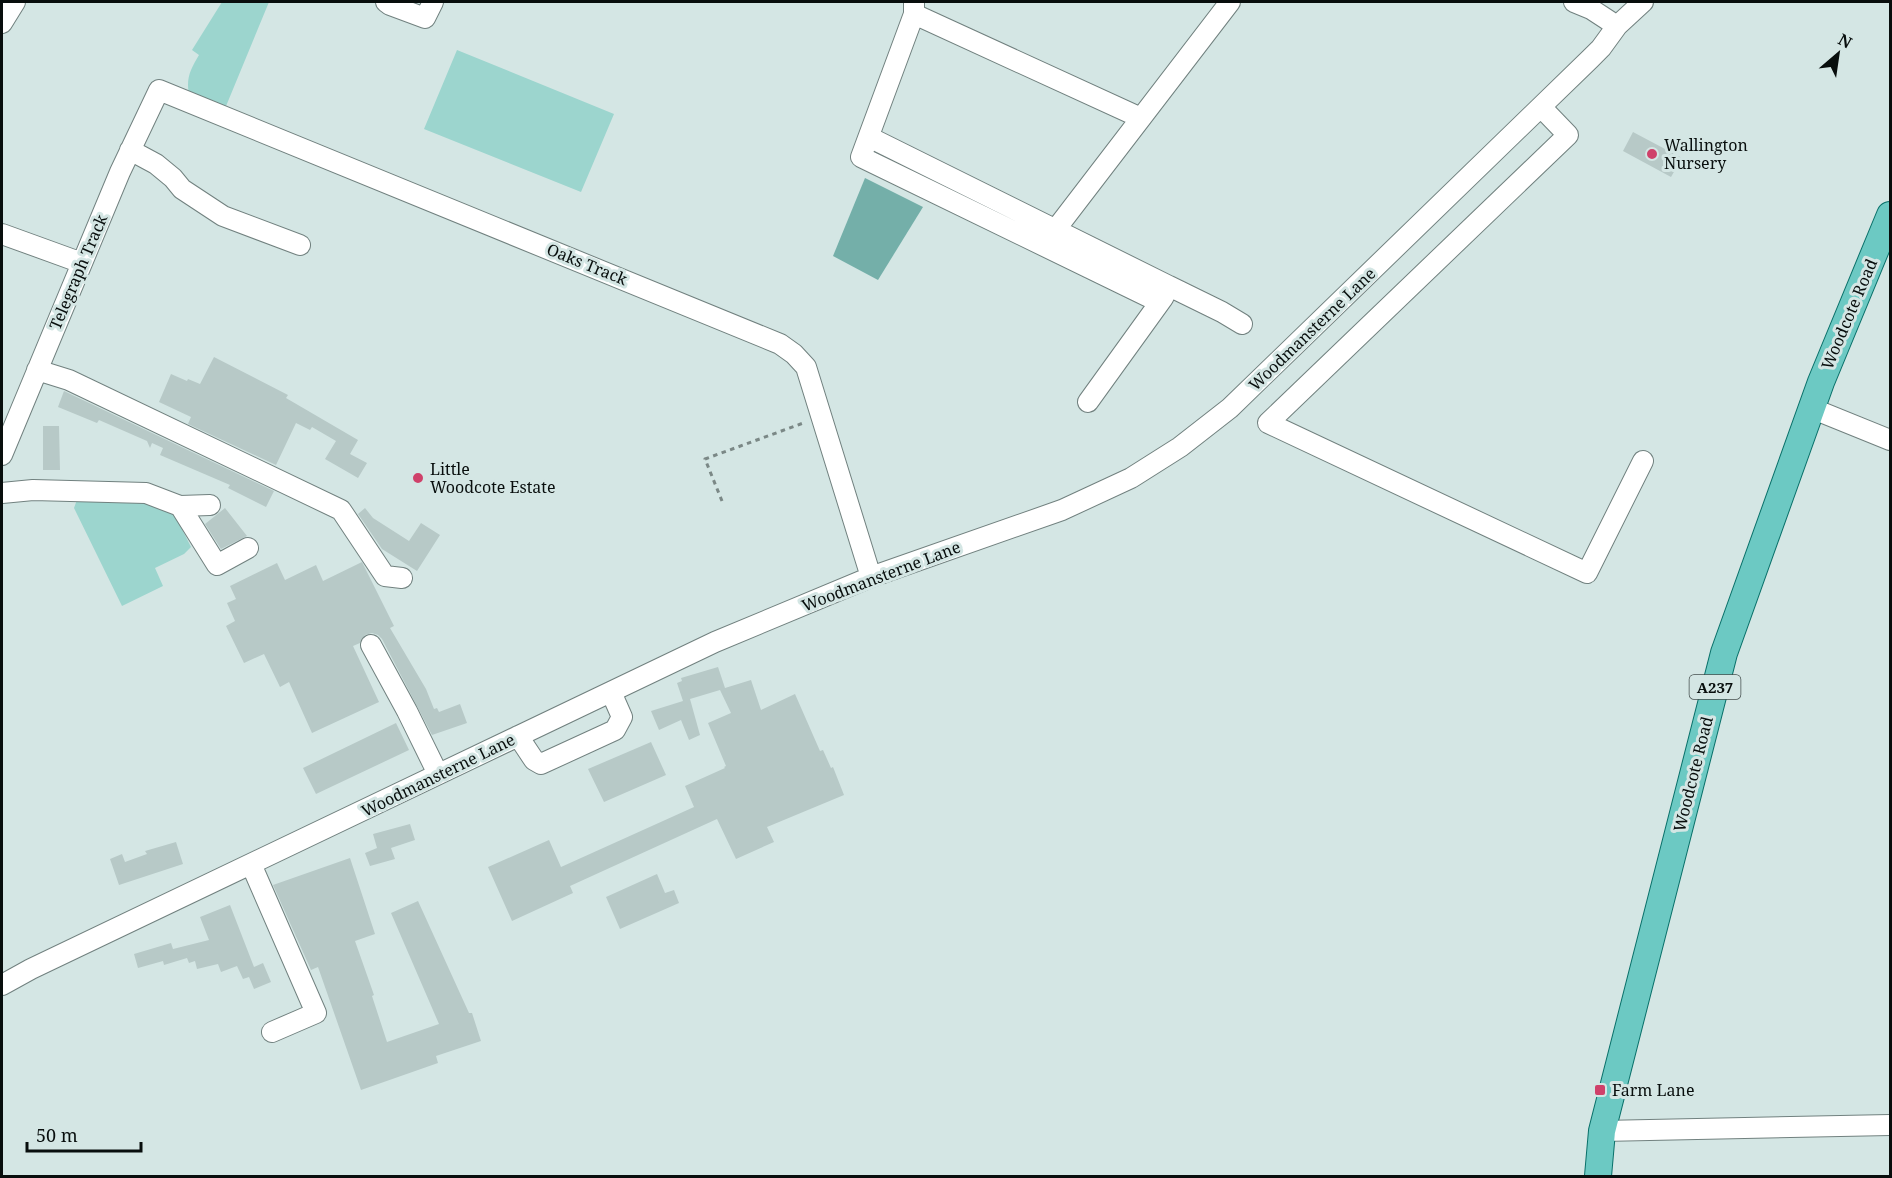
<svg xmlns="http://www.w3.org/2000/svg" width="1892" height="1178" viewBox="0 0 1892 1178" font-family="'Noto Serif',serif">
<rect width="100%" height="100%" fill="#d4e6e4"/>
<path fill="#9cd5ce" d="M 222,2 L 269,2 L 224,111 L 190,98 C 185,80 190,70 199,55 L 192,50 Z
M 457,50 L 614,114 L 581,192 L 424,129 Z
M 78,497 L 152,499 L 175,515 L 191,547 L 184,554 L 155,568 L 163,586 L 122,606 L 74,508 Z"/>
<path fill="#74afa9" d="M 865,178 L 923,207 L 878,280 L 833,256 Z"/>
<path fill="#b7c9c7" d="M 1633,132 L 1682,158 L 1671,177 L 1623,151 Z
M 214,357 L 288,395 L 286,398 L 358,440 L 350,454 L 367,463 L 358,478 L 325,459 L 336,441 L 312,427 L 310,430 L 296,423 L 276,465 L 188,424 L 191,417 L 159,402 L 171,374 L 187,381 L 188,379 L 200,384 Z
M 64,391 L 274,491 L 266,507 L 228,488 L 230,485 L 160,455 L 163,448 L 152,443 L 150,448 L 147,441 L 99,420 L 97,423 L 58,407 Z
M 43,426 L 59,426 L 60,470 L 43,470 Z
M 225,508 L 247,536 L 221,549 L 205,524 Z
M 365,508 L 373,518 L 409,541 L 421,523 L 440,535 L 417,571 L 382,549 L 358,514 Z
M 362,562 L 394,626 L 390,628 L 426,689 L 434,709 L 437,708 L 439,712 L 460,704 L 467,723 L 432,735 L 382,639 L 378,635 L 372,633 L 365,635 L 360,643 L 353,646 L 379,702 L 312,733 L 289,682 L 280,687 L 264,654 L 244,663 L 226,626 L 235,621 L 227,603 L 236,599 L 230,586 L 277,563 L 285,580 L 316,565 L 323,581 Z
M 718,667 L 725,688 L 751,680 L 761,710 L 795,694 L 820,751 L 823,750 L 831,768 L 833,767 L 844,795 L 767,827 L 774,842 L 736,859 L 717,819 L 570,886 L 573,893 L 512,921 L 488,867 L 549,840 L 561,867 L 694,807 L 685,786 L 725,768 L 724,767 L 726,766 L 708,723 L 731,713 L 720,690 L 690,699 L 700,735 L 689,740 L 681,720 L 659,730 L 651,711 L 683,701 L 677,683 L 682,681 L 681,678 Z
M 396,723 L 409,750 L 316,794 L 303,768 Z
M 651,742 L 666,775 L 604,802 L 588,769 Z
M 410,824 L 415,840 L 391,848 L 395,859 L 370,866 L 365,853 L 377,848 L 373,834 Z
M 176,842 L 183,864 L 119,885 L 110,859 L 122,854 L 125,862 L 147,854 L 145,851 Z
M 350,858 L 375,934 L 355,941 L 374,995 L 372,996 L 387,1042 L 439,1024 L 391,913 L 418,901 L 469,1013 L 472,1013 L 481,1041 L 436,1056 L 438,1063 L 361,1090 L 318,967 L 311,970 L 273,885 Z
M 657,874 L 665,893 L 674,890 L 679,903 L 620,929 L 606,897 Z
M 230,905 L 254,967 L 263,963 L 271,982 L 254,989 L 249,977 L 243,979 L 237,966 L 221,972 L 218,964 L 197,969 L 195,961 L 189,963 L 187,958 L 164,965 L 163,961 L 138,968 L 134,954 L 171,943 L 173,949 L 209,940 L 200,917 Z"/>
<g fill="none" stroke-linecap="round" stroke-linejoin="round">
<defs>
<path id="minor" d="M 386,2 L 390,5 L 425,18 L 433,2
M 1574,2 L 1591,9 L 1617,26
M 914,14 L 1141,118
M 2,23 L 15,2
M 1541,107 L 1568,135 L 1268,423 L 1587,573 L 1643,461
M 869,137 L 1169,286 L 1163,298 L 1149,297 L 861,157 L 914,14 L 914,2
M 130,150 L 156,164 L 173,178 L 182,189 L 223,216 L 300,245
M 1056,229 L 1230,2
M 2,234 L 82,263
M 1169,286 L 1222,312 L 1242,324
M 37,370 L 69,380 L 341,510 L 385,576 L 402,578
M 1088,402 L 1163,298
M 1811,408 L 1890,440
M 2,455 L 120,172 L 159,90 L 780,344 L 794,354 L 806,367 L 871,577
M 2,493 L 33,490 L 146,493 L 180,506 L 217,565 L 248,548
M 180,506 L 210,505
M 371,645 L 407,711 L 438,774
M 518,736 L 534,760 L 541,764 L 615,730 L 622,717 L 611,692
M 251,864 L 316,1013 L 272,1032
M 2,985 L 31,969 L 715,642 L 871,577 L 1062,510 L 1131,478 L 1180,447 L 1230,408 L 1590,59 L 1601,48 L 1617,26 L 1643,2
M 1602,1131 L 1890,1125"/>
<path id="major" d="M 1598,1176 L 1602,1131 L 1724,653 L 1821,382 L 1890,215"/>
</defs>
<use href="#minor" stroke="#71817f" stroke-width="22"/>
<use href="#major" stroke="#097069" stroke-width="28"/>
<path stroke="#7b8886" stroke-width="3" stroke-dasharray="4.5 4.5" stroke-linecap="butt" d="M 722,501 L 705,459 L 806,422"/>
<use href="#minor" stroke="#fff" stroke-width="20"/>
<use href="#major" stroke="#6cc9c3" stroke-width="26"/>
</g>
<g fill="#cf416a" stroke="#d4e6e4" stroke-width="2">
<circle cx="1652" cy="154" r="6"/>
<circle cx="418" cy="478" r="6"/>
<rect x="1594" y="1084" width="12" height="12" rx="3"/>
</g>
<g text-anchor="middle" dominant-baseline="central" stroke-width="6" stroke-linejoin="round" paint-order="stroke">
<rect fill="#d4e6e4" stroke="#454f4e" stroke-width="1.5" x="1689.5" y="675" width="51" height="24" rx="4.5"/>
<g font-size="15" font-weight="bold" fill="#080e0d">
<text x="1715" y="687">A237</text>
</g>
<g font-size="16" fill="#080e0d" stroke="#d4e6e4" text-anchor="start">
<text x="1664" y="145">Wallington<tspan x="1664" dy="18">Nursery</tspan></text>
<text x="430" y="469">Little<tspan x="430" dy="18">Woodcote Estate</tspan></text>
<text x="1612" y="1090">Farm Lane</text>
</g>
<g font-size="16" fill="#080e0d" stroke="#d4e6e4">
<text transform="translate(587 264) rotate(22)">Oaks Track</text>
<text transform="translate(78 272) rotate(-67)">Telegraph Track</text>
<text transform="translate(1849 314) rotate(-67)">Woodcote Road</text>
<text transform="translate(1312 329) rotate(-44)">Woodmansterne Lane</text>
<text transform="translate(881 576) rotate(-21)">Woodmansterne Lane</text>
<text transform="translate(1693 774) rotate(-76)">Woodcote Road</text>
<text transform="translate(438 775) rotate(-26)">Woodmansterne Lane</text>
</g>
</g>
<rect width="1892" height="1178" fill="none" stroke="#080e0d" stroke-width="6"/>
<g transform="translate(1838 54) rotate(29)" stroke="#d4e6e4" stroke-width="4.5" paint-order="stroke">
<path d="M0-4.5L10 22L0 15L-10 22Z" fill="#080e0d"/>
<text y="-9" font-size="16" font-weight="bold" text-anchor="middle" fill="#080e0d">N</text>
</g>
<path d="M27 1142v9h114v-9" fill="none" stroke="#080e0d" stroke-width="3"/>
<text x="36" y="1142" font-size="18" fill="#080e0d" stroke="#d4e6e4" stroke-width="4.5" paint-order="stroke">50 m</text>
</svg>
